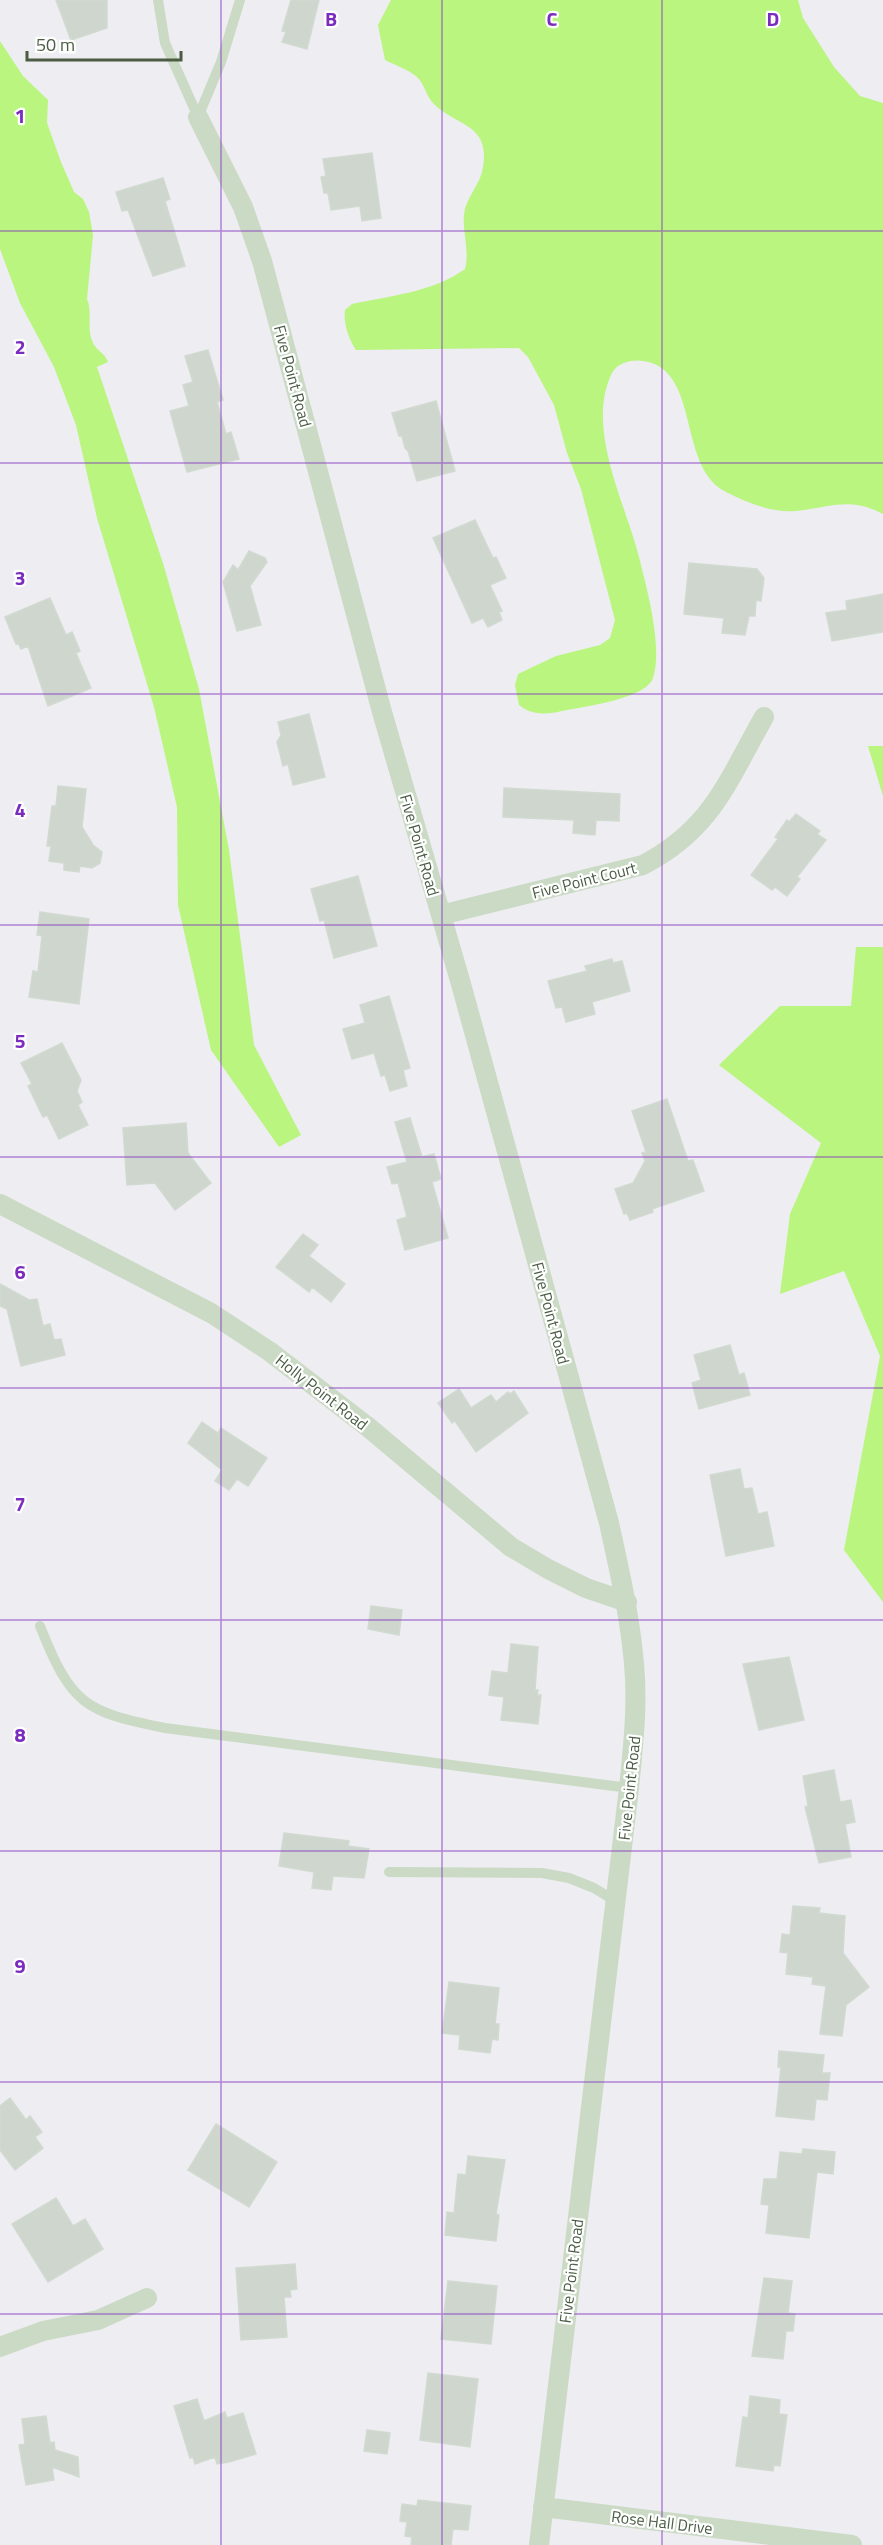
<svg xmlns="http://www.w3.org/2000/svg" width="883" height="2545" viewBox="0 0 883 2545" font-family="'Titillium Web',sans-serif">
<rect width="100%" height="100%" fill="#eeedf1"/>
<path fill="#b9f57f" d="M 391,0 L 798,0 L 803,18 L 834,67 L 860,96 L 883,103 L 883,514 C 849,496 829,508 795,511 C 771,513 746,502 726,492 C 679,468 699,380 652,363 C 638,358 619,360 612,373 C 585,428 625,502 639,557 C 647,589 663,647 653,678 C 646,699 582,707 562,711 C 547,715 531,715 519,705 L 515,685 L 518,674 L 556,656 L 600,645 L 610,638 L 615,620 L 581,489 L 567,453 L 554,405 L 528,357 L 519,348 L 356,350 C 349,340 343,323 345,310 L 352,304 C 389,296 434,292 465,269 C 470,251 462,232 464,214 C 466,197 481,184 483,167 C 490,123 457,127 434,104 C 426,97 425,84 417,77 C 409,70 395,65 385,60 L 378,25 Z
M 0,41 L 23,76 L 48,100 L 47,123 L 61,162 L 74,192 L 83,199 L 89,212 L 93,235 L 87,299 C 93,313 86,329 93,343 C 97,351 105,353 108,362 L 97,367 L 163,563 L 199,689 L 229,850 L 254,1045 L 301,1135 L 279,1147 L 211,1050 L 178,905 L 177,807 L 154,707 L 97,518 L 76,425 L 54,367 L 20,303 L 0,249 Z
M 868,746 L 883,746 L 883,796 Z
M 856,947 L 883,947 L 883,1602 L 844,1550 L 880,1356 L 844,1271 L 780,1294 L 790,1214 L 821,1143 L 719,1065 L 780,1006 L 851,1006 Z"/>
<path fill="#ced6cd" stroke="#d1dad1" stroke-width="1.5" d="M 56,0 L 107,0 L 107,28 L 71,40 Z
M 291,0 L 319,0 L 307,49 L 282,42 L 286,32 L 282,31 Z
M 372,153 L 381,218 L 362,221 L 360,206 L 331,210 L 328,193 L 324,193 L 321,177 L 326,176 L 323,159 Z
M 163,178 L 170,199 L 165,201 L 185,266 L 153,276 L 128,210 L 122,211 L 116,192 Z
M 208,350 L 223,400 L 217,402 L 226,434 L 231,432 L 239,459 L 187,472 L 170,411 L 189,406 L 183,385 L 193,382 L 185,356 Z
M 436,401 L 455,471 L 417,481 L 408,451 L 405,448 L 402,436 L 399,436 L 392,413 Z
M 475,520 L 493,558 L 496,557 L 506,578 L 490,585 L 502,611 L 499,612 L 502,620 L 488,627 L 483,618 L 472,623 L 433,538 Z
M 249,551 L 265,558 L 267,562 L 250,586 L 261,625 L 237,631 L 223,582 L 233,565 L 238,570 Z
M 689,563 L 757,569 L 764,578 L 761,601 L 756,600 L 755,616 L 749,616 L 745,635 L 722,633 L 724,618 L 684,614 Z
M 883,594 L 883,632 L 832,641 L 826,613 L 847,610 L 846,601 Z
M 50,598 L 66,635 L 72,632 L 80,651 L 76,653 L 91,688 L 48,706 L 28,646 L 21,649 L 18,643 L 16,644 L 5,617 Z
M 309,714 L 325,777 L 293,785 L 288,764 L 283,766 L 277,742 L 281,735 L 278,722 Z
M 58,786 L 86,789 L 82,827 L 93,845 L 102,852 L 100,863 L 92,868 L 80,866 L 79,872 L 64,870 L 64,863 L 49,861 L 51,846 L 47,846 L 52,806 L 56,806 Z
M 504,788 L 620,794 L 619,821 L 596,820 L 595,835 L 573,833 L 574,820 L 503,817 Z
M 796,814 L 820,831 L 817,834 L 826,840 L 797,877 L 800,879 L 787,896 L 775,887 L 772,890 L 751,875 L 778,839 L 775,837 L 787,820 L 789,822 Z
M 358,876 L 377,946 L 334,958 L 324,920 L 320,921 L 311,889 Z
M 40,912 L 89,919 L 79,1004 L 29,997 L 33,971 L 38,972 L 42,936 L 37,935 Z
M 612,959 L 613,963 L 622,961 L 630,991 L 592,1002 L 595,1014 L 566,1022 L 562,1007 L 556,1008 L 548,981 L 587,971 L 585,966 Z
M 389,996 L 410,1068 L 403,1070 L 407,1086 L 390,1091 L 385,1075 L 381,1076 L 374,1053 L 352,1059 L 343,1029 L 365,1023 L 360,1005 Z
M 62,1043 L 81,1080 L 77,1091 L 82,1102 L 78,1105 L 88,1125 L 59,1139 L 47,1115 L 43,1117 L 28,1086 L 32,1084 L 21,1063 Z
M 667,1099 L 688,1161 L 693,1160 L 704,1191 L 652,1209 L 653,1212 L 630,1220 L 627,1213 L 624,1214 L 615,1189 L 633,1183 L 645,1161 L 642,1153 L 646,1152 L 632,1111 Z
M 410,1118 L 422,1157 L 434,1154 L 441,1179 L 432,1182 L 448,1238 L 405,1250 L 397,1220 L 407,1217 L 398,1183 L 392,1184 L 387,1167 L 407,1162 L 395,1122 Z
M 186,1123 L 188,1153 L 211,1183 L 175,1210 L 155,1183 L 127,1185 L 123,1128 Z
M 303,1234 L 318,1245 L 309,1256 L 345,1284 L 331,1302 L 312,1287 L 309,1292 L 276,1267 Z
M 0,1284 L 29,1300 L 37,1299 L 43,1326 L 50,1324 L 54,1340 L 61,1339 L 65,1355 L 21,1366 L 7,1309 L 0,1306 Z
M 730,1345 L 739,1375 L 744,1373 L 750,1395 L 699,1409 L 692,1383 L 701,1380 L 694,1355 Z
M 459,1389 L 471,1408 L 491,1395 L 496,1402 L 508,1392 L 510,1394 L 514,1391 L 528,1413 L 476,1452 L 455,1421 L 452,1423 L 438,1403 Z
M 202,1422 L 218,1433 L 221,1428 L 267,1458 L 248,1486 L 237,1479 L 229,1490 L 215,1481 L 222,1470 L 188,1443 Z
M 740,1469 L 744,1489 L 752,1488 L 758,1514 L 767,1512 L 774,1546 L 726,1556 L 710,1475 Z
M 371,1606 L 402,1610 L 399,1635 L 368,1629 Z
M 511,1644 L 538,1647 L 535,1690 L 538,1690 L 537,1695 L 541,1695 L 538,1724 L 501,1720 L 504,1697 L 489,1695 L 492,1671 L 508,1673 Z
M 789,1657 L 804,1720 L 759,1730 L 743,1664 Z
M 834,1770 L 840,1802 L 851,1800 L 855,1822 L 845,1824 L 851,1857 L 819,1863 L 805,1807 L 808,1806 L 803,1776 Z
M 284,1833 L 349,1841 L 348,1846 L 369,1849 L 364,1878 L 333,1876 L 331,1890 L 312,1888 L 314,1872 L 279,1866 Z
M 793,1906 L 820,1908 L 819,1913 L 845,1916 L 843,1953 L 869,1987 L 846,2005 L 842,2036 L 820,2034 L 826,1986 L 812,1984 L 813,1977 L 786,1974 L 788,1953 L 780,1952 L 782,1934 L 790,1935 Z
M 449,1982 L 499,1988 L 495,2024 L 499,2024 L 498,2040 L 492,2039 L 490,2053 L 459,2049 L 460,2035 L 442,2033 Z
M 779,2051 L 824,2055 L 822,2073 L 830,2073 L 827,2100 L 816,2099 L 814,2120 L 776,2116 L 781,2067 L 778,2067 Z
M 10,2098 L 26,2120 L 30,2116 L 42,2132 L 35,2137 L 43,2148 L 15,2170 L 0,2150 L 0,2106 Z
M 216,2124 L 277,2162 L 249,2207 L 188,2170 Z
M 803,2149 L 835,2152 L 833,2174 L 817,2172 L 809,2238 L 766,2233 L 769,2205 L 761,2204 L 764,2179 L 777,2179 L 780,2152 L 802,2154 Z
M 468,2156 L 505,2160 L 496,2214 L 499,2215 L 496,2241 L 445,2235 L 447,2212 L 454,2213 L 458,2174 L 466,2175 Z
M 56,2198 L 73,2226 L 85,2219 L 103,2249 L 48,2282 L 12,2224 Z
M 295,2264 L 297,2289 L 290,2290 L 291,2297 L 284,2297 L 287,2337 L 241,2340 L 236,2268 Z
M 764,2278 L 792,2281 L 788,2313 L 795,2314 L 793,2331 L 786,2331 L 783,2359 L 752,2356 Z
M 448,2281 L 497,2286 L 491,2344 L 441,2339 Z
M 428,2373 L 478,2379 L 470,2447 L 420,2440 Z
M 750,2396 L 780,2400 L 779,2414 L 787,2415 L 780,2466 L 774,2465 L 773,2471 L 736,2466 L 743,2417 L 748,2418 Z
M 197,2399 L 204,2421 L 225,2412 L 227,2418 L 243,2413 L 256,2454 L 229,2462 L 217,2464 L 215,2457 L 195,2464 L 193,2457 L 190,2458 L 174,2406 Z
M 46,2416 L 50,2443 L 54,2442 L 55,2450 L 78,2457 L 79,2477 L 52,2467 L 54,2480 L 26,2485 L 19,2445 L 25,2444 L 22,2419 Z
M 367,2430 L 390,2433 L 387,2454 L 364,2451 Z
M 418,2500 L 471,2506 L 468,2530 L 453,2529 L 451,2545 L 411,2545 L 412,2537 L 405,2536 L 407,2522 L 400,2521 L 402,2504 L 417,2506 Z"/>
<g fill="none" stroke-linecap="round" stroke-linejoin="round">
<path stroke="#cadac5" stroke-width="10" d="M 158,0 L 165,43 L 198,117
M 198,117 L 221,62 L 240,0
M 40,1626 C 71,1704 84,1712 165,1728 L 629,1788
M 389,1872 L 542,1873 L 569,1878 L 594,1888 L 617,1902"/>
<path stroke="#cadac5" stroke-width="20" d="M 198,117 L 243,207 L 262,261 L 382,712 L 461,984 L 609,1523 C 619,1569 630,1616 634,1664 C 638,1705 633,1747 629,1788 L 539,2545
M 441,915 L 643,865 C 712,829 727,782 764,717
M 0,1204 L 211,1313 L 269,1351 L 368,1427 L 511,1547 L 548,1569 L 586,1588 L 627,1602
M 0,2347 L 43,2331 L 98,2320 L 147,2298
M 543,2507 L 852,2545"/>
</g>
<path fill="none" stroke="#7b2cbf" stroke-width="1.5" stroke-opacity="0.55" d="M 221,0 L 221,2545M 442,0 L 442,2545M 662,0 L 662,2545M 0,231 L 883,231M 0,463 L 883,463M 0,694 L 883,694M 0,925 L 883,925M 0,1157 L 883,1157M 0,1388 L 883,1388M 0,1620 L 883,1620M 0,1851 L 883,1851M 0,2082 L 883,2082M 0,2314 L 883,2314"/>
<g text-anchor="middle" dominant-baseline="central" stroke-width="4.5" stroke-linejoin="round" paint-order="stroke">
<g font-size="16" fill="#4a5d44" stroke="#fff">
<text transform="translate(293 376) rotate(75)">Five Point Road</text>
<text transform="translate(420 845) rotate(74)">Five Point Road</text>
<text transform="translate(584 880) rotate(-14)">Five Point Court</text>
<text transform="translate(551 1313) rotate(75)">Five Point Road</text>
<text transform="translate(322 1392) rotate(38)">Holly Point Road</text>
<text transform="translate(629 1788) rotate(-84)">Five Point Road</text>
<text transform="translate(571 2271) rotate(-83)">Five Point Road</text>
<text transform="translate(662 2522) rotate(7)">Rose Hall Drive</text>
</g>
</g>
<g font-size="20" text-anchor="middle" font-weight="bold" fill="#7b2cbf" stroke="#fff" stroke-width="4.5" stroke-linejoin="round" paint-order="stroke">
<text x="331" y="26">B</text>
<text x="552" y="26">C</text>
<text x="773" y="26">D</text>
<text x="20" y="123">1</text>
<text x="20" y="354">2</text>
<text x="20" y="585">3</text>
<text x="20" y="817">4</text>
<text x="20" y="1048">5</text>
<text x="20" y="1279">6</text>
<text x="20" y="1511">7</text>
<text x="20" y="1742">8</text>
<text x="20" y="1973">9</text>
</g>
<path d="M27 51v9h154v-9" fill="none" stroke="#4a5d44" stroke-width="3"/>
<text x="36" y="51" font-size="18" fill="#4a5d44" stroke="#ffffff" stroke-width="4.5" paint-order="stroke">50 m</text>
</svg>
